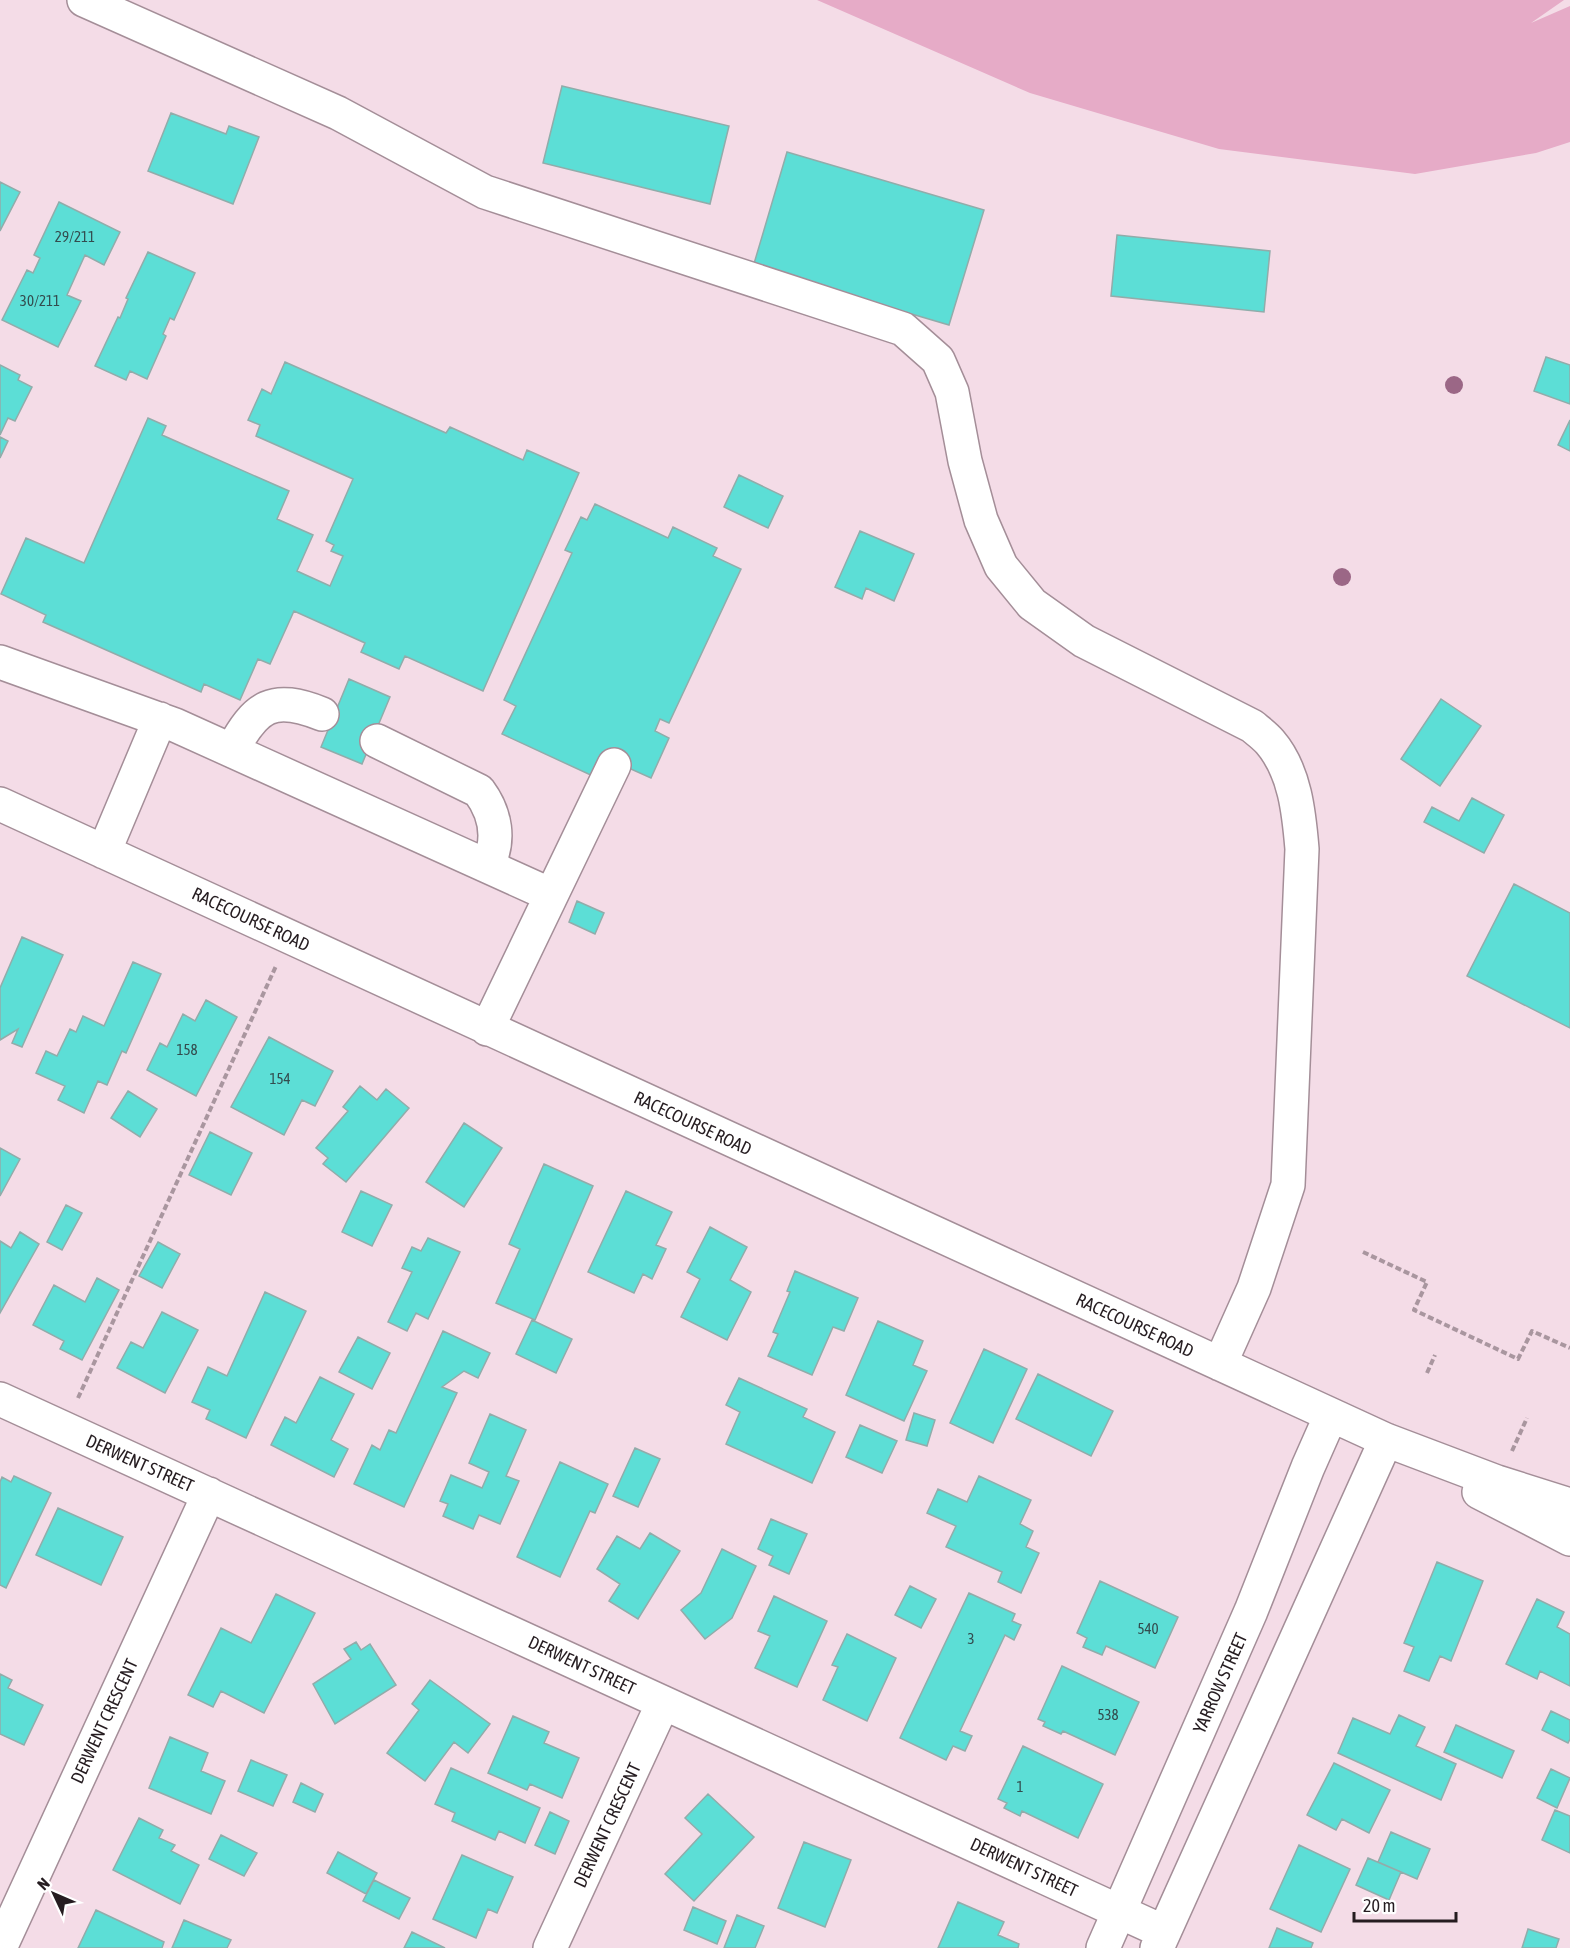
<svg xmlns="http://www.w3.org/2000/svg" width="1570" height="1948" viewBox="0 0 1570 1948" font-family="'Asap Condensed',sans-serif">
<rect width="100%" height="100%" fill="#f4dce7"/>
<path fill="#e6abc7" d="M 817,0 L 1564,0 L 1531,23 L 1570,6 L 1570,142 L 1536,153 L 1415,174 L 1219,149 L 1030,93 Z"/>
<path fill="#5cded6" stroke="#91acaa" stroke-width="1.5" d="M 562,86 L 729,126 L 710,204 L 543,163 Z
M 171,113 L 226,134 L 229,126 L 259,137 L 233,204 L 148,171 Z
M 787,152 L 984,210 L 949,325 L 753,267 Z
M 0,182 L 20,192 L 0,231 Z
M 59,202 L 120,232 L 104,265 L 85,255 L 67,295 L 81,301 L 58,347 L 2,320 L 27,270 L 33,273 L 40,258 L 34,255 Z
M 1117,235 L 1270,251 L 1264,312 L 1111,296 Z
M 148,252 L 195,273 L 174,320 L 170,318 L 163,334 L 166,336 L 147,379 L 130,371 L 126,380 L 95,366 L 118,317 L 120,318 L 128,299 L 126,298 Z
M 1546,357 L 1570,365 L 1570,404 L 1534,391 Z
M 285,362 L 446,433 L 450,427 L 523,460 L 527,450 L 579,473 L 483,691 L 405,656 L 399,669 L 361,652 L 365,643 L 294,611 L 270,664 L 258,659 L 240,700 L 204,684 L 201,692 L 43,622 L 46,615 L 1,594 L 26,538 L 84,563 L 148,418 L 166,426 L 162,435 L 289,491 L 277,519 L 313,535 L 297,571 L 330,586 L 343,556 L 331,551 L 334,545 L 326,541 L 353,479 L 256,436 L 260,425 L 248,420 L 262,389 L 271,394 Z
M 0,365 L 20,375 L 18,380 L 32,387 L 15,421 L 8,418 L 0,435 Z
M 1570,420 L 1570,451 L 1558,445 Z
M 0,437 L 8,441 L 0,458 Z
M 739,475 L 783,496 L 768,528 L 724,507 Z
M 595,504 L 668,538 L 673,527 L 717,548 L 713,556 L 741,569 L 669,723 L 660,719 L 655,731 L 669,738 L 651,778 L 604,757 L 595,777 L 502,734 L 516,706 L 504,700 L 572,553 L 565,550 L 581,517 L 587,520 Z
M 860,531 L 914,554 L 894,601 L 866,588 L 862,599 L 835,587 Z
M 349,679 L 390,697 L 362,764 L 321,747 Z
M 1441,699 L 1481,726 L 1440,786 L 1401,759 Z
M 1472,798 L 1504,815 L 1484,853 L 1424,822 L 1432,807 L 1459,821 Z
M 1514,884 L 1570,913 L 1570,1028 L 1467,976 Z
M 577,901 L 604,913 L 595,934 L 569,922 Z
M 22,937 L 63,955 L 22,1047 L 12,1043 L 18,1029 L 0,1040 L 0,988 Z
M 133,962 L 161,974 L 126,1053 L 122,1051 L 107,1085 L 98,1081 L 84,1113 L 58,1100 L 65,1086 L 36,1073 L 46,1051 L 57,1056 L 70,1029 L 76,1032 L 83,1016 L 104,1026 Z
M 206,1000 L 237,1017 L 196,1096 L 147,1070 L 160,1043 L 167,1047 L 183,1014 L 195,1021 Z
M 269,1037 L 333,1071 L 315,1106 L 302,1100 L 284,1135 L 231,1107 Z
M 360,1086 L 377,1100 L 386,1089 L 409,1108 L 346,1182 L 323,1164 L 328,1158 L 316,1148 L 348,1111 L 343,1107 Z
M 128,1091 L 157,1109 L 140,1137 L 111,1118 Z
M 464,1123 L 502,1148 L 464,1207 L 426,1182 Z
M 210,1132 L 252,1153 L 231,1195 L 189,1175 Z
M 0,1148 L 20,1159 L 0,1196 Z
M 544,1164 L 593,1186 L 535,1320 L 496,1303 L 520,1249 L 509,1244 Z
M 361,1191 L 392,1205 L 372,1246 L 342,1232 Z
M 626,1191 L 672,1212 L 656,1245 L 666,1249 L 652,1279 L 643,1274 L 634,1293 L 588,1272 Z
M 66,1205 L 82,1213 L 62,1250 L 47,1242 Z
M 710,1227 L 747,1247 L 730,1280 L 751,1292 L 727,1340 L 681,1317 L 700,1279 L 687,1272 Z
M 20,1232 L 39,1244 L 0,1313 L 0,1241 L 11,1248 Z
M 428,1238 L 460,1252 L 428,1319 L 416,1313 L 407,1331 L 388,1322 L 412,1272 L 402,1268 L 412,1247 L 421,1251 Z
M 158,1242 L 180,1254 L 162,1288 L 139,1276 Z
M 795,1271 L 858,1298 L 844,1331 L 833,1327 L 812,1375 L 768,1356 L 778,1334 L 773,1332 L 790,1292 L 787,1291 Z
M 97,1278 L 119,1290 L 82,1360 L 60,1349 L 64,1341 L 33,1325 L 54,1285 L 85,1302 Z
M 265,1292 L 306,1311 L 246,1438 L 206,1419 L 210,1410 L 192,1402 L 208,1367 L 227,1376 Z
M 162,1312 L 198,1330 L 165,1393 L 117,1368 L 131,1342 L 143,1348 Z
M 532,1320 L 572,1339 L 556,1373 L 516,1354 Z
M 878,1321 L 923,1341 L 913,1365 L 927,1371 L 904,1421 L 846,1395 Z
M 443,1331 L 490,1353 L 478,1378 L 464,1371 L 442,1387 L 457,1393 L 404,1507 L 354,1484 L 372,1445 L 380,1450 L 389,1430 L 396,1433 Z
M 358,1337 L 390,1353 L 372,1389 L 339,1372 Z
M 984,1349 L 1027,1369 L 993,1443 L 950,1423 Z
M 1038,1374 L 1113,1411 L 1091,1456 L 1016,1419 Z
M 320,1377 L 354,1394 L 331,1440 L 348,1449 L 334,1477 L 271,1445 L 285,1417 L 296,1423 Z
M 739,1378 L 807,1409 L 803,1417 L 835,1432 L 812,1483 L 726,1444 L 740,1412 L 726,1405 Z
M 914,1413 L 935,1420 L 927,1446 L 906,1440 Z
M 490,1414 L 526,1430 L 506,1476 L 519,1481 L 500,1524 L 479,1515 L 473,1529 L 443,1516 L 448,1504 L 440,1501 L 451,1475 L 482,1488 L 489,1472 L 469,1463 Z
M 860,1425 L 897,1441 L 882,1473 L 846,1457 Z
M 635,1448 L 660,1459 L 638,1507 L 613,1496 Z
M 560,1462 L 608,1484 L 595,1513 L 590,1511 L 560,1577 L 517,1557 Z
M 14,1476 L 51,1493 L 6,1588 L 0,1585 L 0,1482 L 2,1477 L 11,1482 Z
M 979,1476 L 1031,1500 L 1020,1524 L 1033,1531 L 1026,1547 L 1039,1553 L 1021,1593 L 998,1582 L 1002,1572 L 946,1547 L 956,1526 L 927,1513 L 938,1489 L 967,1502 Z
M 58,1508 L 123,1537 L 101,1585 L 36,1555 Z
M 771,1519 L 807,1534 L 789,1574 L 769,1565 L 773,1556 L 758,1549 Z
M 650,1533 L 680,1551 L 638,1619 L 609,1601 L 620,1584 L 597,1569 L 617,1536 L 640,1549 Z
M 722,1549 L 756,1566 L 732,1618 L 705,1639 L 681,1610 L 701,1593 Z
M 1437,1562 L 1483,1581 L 1451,1661 L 1440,1656 L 1429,1681 L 1404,1671 L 1414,1647 L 1404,1643 Z
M 1100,1581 L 1178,1617 L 1155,1668 L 1106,1646 L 1102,1655 L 1083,1647 L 1087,1638 L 1077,1633 Z
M 910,1586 L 936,1599 L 921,1628 L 895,1615 Z
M 969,1593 L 1015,1614 L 1012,1621 L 1021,1625 L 1014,1640 L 1005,1635 L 960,1731 L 972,1736 L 965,1751 L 953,1746 L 946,1760 L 900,1738 Z
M 276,1594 L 315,1613 L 264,1713 L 221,1691 L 213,1707 L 188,1695 L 221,1628 L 251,1643 Z
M 774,1596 L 827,1621 L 797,1687 L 755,1668 L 770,1636 L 758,1631 Z
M 1537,1599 L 1564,1612 L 1557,1627 L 1570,1634 L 1570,1686 L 1540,1671 L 1537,1679 L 1506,1664 Z
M 847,1634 L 896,1658 L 867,1721 L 823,1700 L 838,1667 L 832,1665 Z
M 356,1642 L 361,1650 L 370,1644 L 396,1685 L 335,1724 L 313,1684 L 351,1659 L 344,1649 Z
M 1062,1666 L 1139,1702 L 1115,1755 L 1063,1731 L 1061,1734 L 1043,1726 L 1045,1722 L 1038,1719 Z
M 0,1674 L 12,1680 L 8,1688 L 43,1705 L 24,1745 L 0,1734 Z
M 430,1680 L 490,1724 L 468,1753 L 454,1742 L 425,1781 L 387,1753 L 419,1710 L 412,1704 Z
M 1551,1711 L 1570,1720 L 1570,1739 L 1568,1743 L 1542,1730 Z
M 1399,1715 L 1425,1727 L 1416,1746 L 1456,1764 L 1441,1800 L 1338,1753 L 1353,1718 L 1390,1734 Z
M 513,1716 L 549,1732 L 544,1743 L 579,1758 L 562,1798 L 530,1784 L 527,1790 L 488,1773 Z
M 1456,1725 L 1514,1751 L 1502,1778 L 1444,1752 Z
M 170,1737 L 208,1753 L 201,1771 L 225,1781 L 211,1814 L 149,1788 Z
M 1023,1746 L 1103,1784 L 1078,1838 L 1022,1811 L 1020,1816 L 1004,1808 L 1007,1803 L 998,1799 Z
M 251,1760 L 287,1775 L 273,1806 L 238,1791 Z
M 1334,1763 L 1390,1790 L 1369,1833 L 1342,1819 L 1336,1830 L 1307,1815 Z
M 451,1768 L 540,1808 L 525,1843 L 499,1831 L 495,1840 L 452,1821 L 455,1813 L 435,1804 Z
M 1551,1769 L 1570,1778 L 1557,1808 L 1537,1798 Z
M 301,1783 L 323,1794 L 315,1812 L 293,1802 Z
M 708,1794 L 754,1837 L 694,1901 L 665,1874 L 702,1834 L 685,1818 Z
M 1555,1810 L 1570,1816 L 1570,1853 L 1542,1840 Z
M 550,1812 L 569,1821 L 555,1854 L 535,1845 Z
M 139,1818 L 163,1830 L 159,1838 L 175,1845 L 171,1851 L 199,1865 L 180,1904 L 113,1870 Z
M 1391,1832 L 1430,1849 L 1417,1879 L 1378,1862 Z
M 221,1835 L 257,1853 L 244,1876 L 209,1859 Z
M 804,1842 L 851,1860 L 825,1927 L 778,1908 Z
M 1299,1845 L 1350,1869 L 1321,1932 L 1270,1909 Z
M 338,1852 L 377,1873 L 366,1894 L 327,1873 Z
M 462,1855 L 513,1877 L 497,1913 L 488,1909 L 476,1938 L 433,1919 Z
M 1368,1858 L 1401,1872 L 1389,1900 L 1356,1885 Z
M 374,1880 L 410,1898 L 399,1919 L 363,1901 Z
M 958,1902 L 1004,1922 L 998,1935 L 1019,1944 L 1018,1948 L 938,1948 Z
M 693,1907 L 726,1921 L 717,1944 L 684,1930 Z
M 96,1910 L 164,1942 L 162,1948 L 78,1948 Z
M 737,1915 L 764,1926 L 755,1948 L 724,1948 Z
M 184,1920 L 231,1940 L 227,1948 L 172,1948 Z
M 1277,1928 L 1313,1943 L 1311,1948 L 1269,1948 Z
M 1528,1929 L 1559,1939 L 1556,1948 L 1522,1948 Z
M 412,1932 L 445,1948 L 404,1948 Z"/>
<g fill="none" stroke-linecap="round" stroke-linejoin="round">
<defs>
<path id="minor" d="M 84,0 L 338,113 L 485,192 L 903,329 L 938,360 L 952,392 L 965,461 L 981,520 L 1001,566 L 1032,604 L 1084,641 L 1252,726 C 1258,731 1265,736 1270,742 C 1295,771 1299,813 1302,849 L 1288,1185 L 1254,1288 L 1220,1364
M 0,662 L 175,725 L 551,895
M 377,741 L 479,791 C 496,814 500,840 488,865
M 232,750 C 256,706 272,694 322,714
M 0,804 L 1386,1440 L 1497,1482 L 1570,1505
M 104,852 L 160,719
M 487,1029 L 614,765
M 0,1399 L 1164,1932
M 1479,1492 L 1570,1539
M 0,1948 L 209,1494
M 550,1948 L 663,1703
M 1103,1948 L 1251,1611 L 1308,1467 L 1331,1415
M 1157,1948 L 1386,1440"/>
</defs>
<use href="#minor" stroke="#a48e98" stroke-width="36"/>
<path stroke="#a9969f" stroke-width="4" stroke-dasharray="6 3" stroke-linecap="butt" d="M 1363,1252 L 1427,1282 L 1414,1310 L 1518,1359 L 1532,1331 L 1570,1348
M 1427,1373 L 1435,1355
M 78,1398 L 276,966
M 1512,1451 L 1527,1418"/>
<use href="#minor" stroke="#fff" stroke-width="33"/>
</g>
<g fill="#9b6786">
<circle cx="1454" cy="385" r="9"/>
<circle cx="1342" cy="577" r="9"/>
</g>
<g text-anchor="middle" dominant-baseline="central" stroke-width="6" stroke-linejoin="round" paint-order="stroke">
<g font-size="15" fill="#334c4e">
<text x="75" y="236">29/211</text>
<text x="40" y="300">30/211</text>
<text x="187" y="1049">158</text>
<text x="280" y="1078">154</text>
<text x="1148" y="1628">540</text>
<text x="971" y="1638">3</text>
<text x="1108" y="1714">538</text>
<text x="1020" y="1786">1</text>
</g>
<g font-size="18" fill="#251c20" stroke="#fff">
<text transform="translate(251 919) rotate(25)">RACECOURSE ROAD</text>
<text transform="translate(693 1123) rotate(25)">RACECOURSE ROAD</text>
<text transform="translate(1135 1325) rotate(25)">RACECOURSE ROAD</text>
<text transform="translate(140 1463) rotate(24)">DERWENT STREET</text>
<text transform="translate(582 1665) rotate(25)">DERWENT STREET</text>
<text transform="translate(1220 1683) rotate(-66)">YARROW STREET</text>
<text transform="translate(104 1721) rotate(-65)">DERWENT CRESCENT</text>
<text transform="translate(607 1825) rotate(-65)">DERWENT CRESCENT</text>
<text transform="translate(1024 1867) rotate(25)">DERWENT STREET</text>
</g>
</g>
<g transform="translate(54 1894) rotate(314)" stroke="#ffffff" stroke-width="4.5" paint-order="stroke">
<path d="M0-4.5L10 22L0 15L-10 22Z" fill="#251c20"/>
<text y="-9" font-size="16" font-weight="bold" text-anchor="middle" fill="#251c20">N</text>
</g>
<path d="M1354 1912v9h102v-9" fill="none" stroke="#251c20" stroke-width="3"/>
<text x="1363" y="1912" font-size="18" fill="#251c20" stroke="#ffffff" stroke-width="4.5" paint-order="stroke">20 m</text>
</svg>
